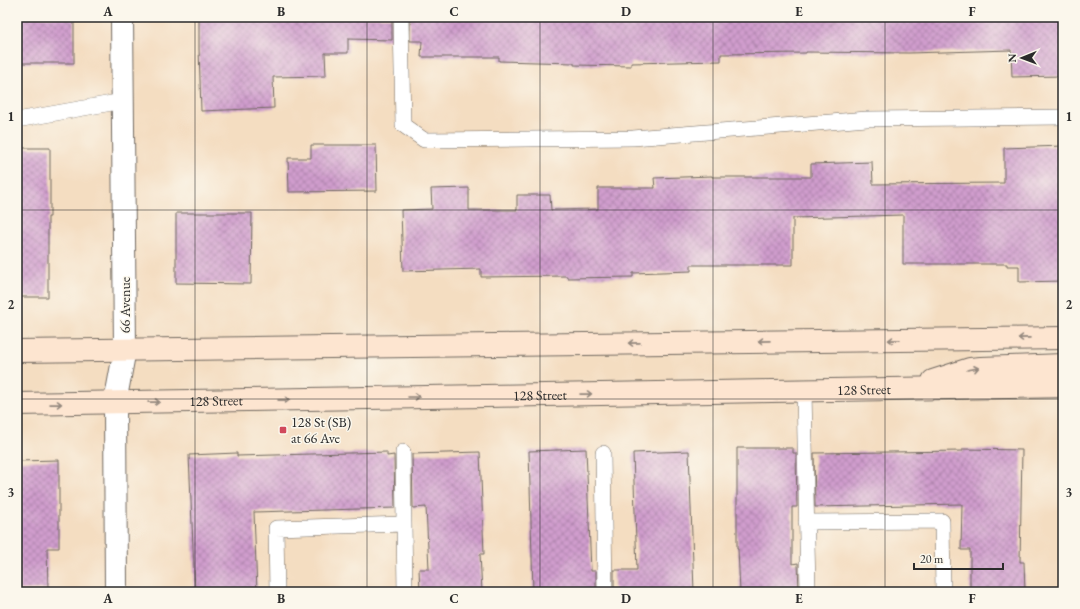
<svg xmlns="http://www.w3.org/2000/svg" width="1080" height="609" viewBox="0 0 1080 609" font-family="'EB Garamond',serif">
<defs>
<pattern id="building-cross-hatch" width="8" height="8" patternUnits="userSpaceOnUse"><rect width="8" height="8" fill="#d09dcd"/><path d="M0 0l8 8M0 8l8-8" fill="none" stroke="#a980a7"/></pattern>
</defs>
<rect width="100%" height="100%" fill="#fbf7ec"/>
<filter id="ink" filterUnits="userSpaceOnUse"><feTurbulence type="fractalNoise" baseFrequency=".025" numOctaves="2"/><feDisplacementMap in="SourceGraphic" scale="8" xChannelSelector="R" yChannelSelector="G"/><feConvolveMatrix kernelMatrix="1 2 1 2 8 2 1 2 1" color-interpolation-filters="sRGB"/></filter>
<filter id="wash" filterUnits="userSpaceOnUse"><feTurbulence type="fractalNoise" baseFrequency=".012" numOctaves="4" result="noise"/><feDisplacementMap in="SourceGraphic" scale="16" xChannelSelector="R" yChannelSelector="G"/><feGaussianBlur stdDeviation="0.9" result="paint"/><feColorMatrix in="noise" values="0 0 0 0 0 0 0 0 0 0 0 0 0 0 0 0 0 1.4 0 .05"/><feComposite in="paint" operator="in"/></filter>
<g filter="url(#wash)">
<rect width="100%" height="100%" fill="#f4ddc1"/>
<g id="blocks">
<path fill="url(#building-cross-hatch)" d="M 17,17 L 74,17 L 74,63 L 17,63 Z
M 199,17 L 392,17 L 392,40 L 348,39 L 348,53 L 325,53 L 326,76 L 273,77 L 274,108 L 201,111 L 199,49 Z
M 410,17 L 967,17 L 967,19 L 1063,17 L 1063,76 L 1012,77 L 1011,50 L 909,53 L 806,52 L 806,53 L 721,54 L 721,61 L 631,63 L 631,66 L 574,65 L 574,63 L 499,61 L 499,57 L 421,57 L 422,41 L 410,41 Z
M 311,145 L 376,145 L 377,191 L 289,192 L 288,158 L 311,158 Z
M 1063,146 L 1063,281 L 1019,282 L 1019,266 L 1007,266 L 1007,264 L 903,264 L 903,215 L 793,218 L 793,265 L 691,265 L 691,271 L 633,273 L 633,277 L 567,278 L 567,276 L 481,277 L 481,269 L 403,271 L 401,210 L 432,209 L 431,189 L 469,188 L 469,210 L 517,210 L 517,195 L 550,195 L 551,210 L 598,209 L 598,188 L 655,188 L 654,178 L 712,176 L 712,177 L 811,177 L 811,164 L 872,162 L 873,184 L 1004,183 L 1004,148 Z
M 17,148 L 50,148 L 50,217 L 48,217 L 48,297 L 17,297 Z
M 176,213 L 252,213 L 251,284 L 176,283 Z
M 737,448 L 793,448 L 793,453 L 796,453 L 797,507 L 792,507 L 792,564 L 798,563 L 799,592 L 740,592 L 738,549 L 737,549 Z
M 586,449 L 591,571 L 596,571 L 596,592 L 533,592 L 529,451 Z
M 963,449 L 1022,450 L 1020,562 L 1024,562 L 1025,592 L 970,592 L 970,550 L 961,550 L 962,504 L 815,507 L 814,453 L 963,451 Z
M 689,451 L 694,592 L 614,592 L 614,570 L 637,570 L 633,453 Z
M 387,452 L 387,456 L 394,455 L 395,508 L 254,512 L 257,592 L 195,592 L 189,455 L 237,453 L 237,456 Z
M 480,452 L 484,554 L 480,554 L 482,592 L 420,592 L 419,569 L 429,569 L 426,507 L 413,508 L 412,454 Z
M 59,460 L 59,548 L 47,548 L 48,589 L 20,590 L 19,548 L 17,548 L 17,461 Z"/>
</g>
</g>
<g filter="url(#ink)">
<use href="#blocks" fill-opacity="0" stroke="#716960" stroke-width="1"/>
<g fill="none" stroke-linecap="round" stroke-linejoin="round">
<defs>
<path id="service" d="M 401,17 L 403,125 L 424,140 L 633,138 L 867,119 L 1063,117
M 17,120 L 123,101
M 804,390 L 808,592
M 403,452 L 405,592
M 603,453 L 605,592
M 806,522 L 942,521 L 943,592
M 277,592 L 276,528 L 404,524"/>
<path id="minor" d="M 116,592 L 115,403 L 125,349 L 122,17"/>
<g id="secondary">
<path d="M 17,351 L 1063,338"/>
<path d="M 933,381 L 970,369 L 981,368 L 1063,365"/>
<path id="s1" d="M 17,404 L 1063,386"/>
</g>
</defs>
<use href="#service" stroke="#716960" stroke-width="16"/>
<use href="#minor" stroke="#716960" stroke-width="24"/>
<use href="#secondary" stroke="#716960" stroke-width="24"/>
<use href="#service" stroke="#fff" stroke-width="15"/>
<use href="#minor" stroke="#fff" stroke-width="22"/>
<use href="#secondary" stroke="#fde5d0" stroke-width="22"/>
</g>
<defs><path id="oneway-shaft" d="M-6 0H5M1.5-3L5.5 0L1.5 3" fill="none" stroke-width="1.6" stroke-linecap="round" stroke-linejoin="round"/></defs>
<g stroke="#94887e">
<use href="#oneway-shaft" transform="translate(1024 338) rotate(179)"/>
<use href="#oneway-shaft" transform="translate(894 340) rotate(179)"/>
<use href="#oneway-shaft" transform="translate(764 341) rotate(179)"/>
<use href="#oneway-shaft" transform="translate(634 343) rotate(179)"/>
<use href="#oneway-shaft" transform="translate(973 369) rotate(-10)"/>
<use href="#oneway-shaft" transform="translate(586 394) rotate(-1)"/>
<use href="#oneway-shaft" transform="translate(414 397) rotate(-1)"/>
<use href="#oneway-shaft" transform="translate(284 400) rotate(-1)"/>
<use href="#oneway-shaft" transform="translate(154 402) rotate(-1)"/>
<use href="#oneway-shaft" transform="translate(56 404) rotate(-1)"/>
</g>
</g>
<path fill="none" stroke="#2b2b2b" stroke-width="1" stroke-opacity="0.55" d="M 195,17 L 195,592M 367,17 L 367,592M 540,17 L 540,592M 713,17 L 713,592M 885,17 L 885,592M 17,210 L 1063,210M 17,399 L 1063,399"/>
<rect fill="#d1495b" stroke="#fbf7ec" stroke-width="1.5" x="279" y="426" width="8" height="8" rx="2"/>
<g text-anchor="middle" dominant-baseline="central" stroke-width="3" stroke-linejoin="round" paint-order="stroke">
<g font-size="14" fill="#2b2b2b" stroke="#fbf7ec">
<text transform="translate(125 305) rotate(-90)">66 Avenue</text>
<text stroke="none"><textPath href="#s1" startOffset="847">128 Street</textPath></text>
<text stroke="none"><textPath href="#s1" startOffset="523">128 Street</textPath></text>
<text stroke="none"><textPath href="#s1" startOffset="199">128 Street</textPath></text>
</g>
<g font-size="14" fill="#2b2b2b" stroke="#fbf7ec" text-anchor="start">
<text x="291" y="422">128 St (SB)<tspan x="291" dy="16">at 66 Ave</tspan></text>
</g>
</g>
<rect width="1080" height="609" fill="none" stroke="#fbf7ec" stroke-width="44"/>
<g transform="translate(1022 58) rotate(269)" stroke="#fbf7ec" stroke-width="3" paint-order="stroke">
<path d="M0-3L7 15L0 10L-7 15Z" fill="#2b2b2b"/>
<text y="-6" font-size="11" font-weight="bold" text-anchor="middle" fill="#2b2b2b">N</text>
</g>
<path d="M914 563v6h89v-6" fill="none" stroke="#2b2b2b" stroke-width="2"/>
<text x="920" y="563" font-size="12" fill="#2b2b2b" stroke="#fbf7ec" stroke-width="3" paint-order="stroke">20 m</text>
<rect x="22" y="22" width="1036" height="565" fill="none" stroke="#2b2b2b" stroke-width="1.5"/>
<g font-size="13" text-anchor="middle" font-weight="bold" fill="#2b2b2b">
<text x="108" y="16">A</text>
<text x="281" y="16">B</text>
<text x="454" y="16">C</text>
<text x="626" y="16">D</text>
<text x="799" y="16">E</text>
<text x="972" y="16">F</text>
<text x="11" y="121">1</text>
<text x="1069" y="121">1</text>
<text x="11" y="309">2</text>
<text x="1069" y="309">2</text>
<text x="11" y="497">3</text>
<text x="1069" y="497">3</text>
<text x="108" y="603">A</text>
<text x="281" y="603">B</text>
<text x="454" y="603">C</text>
<text x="626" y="603">D</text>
<text x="799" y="603">E</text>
<text x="972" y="603">F</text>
</g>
</svg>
